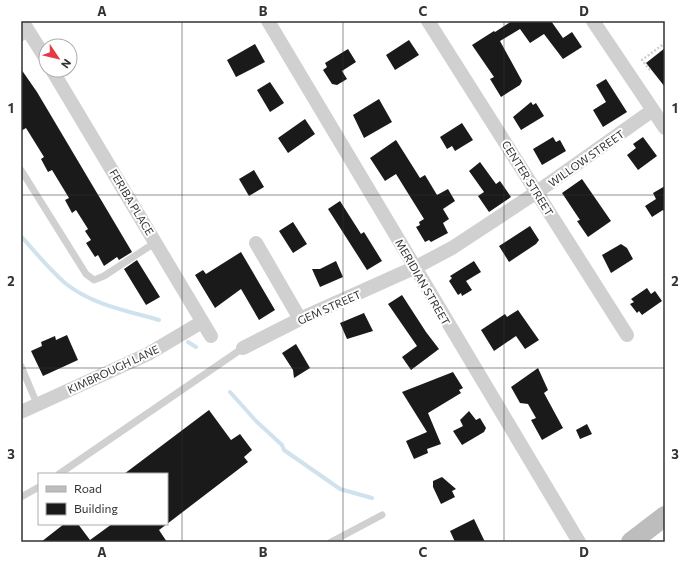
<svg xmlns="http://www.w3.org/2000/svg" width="686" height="563" viewBox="0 0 686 563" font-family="Commissioner,sans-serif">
<rect width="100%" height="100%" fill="#fff"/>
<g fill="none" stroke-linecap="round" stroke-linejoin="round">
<path stroke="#cfe2ee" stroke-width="4" d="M 21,236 C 35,252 49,269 65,283 C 92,305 128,311 159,320
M 188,342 L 196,347
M 230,392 L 256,421 L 282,445 L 284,450 L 340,489 L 372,498"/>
</g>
<path fill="#1a1a1a" d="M 512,21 L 551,21 L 563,38 L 572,32 L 582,47 L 563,59 L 544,34 L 530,43 L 520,29 L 500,41 L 522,81 L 520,85 L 501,97 L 490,79 L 494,77 L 472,45 L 494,31 L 495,32 Z
M 409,40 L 419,55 L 395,70 L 386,55 Z
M 255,44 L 265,62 L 236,77 L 227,60 Z
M 665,48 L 665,87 L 646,63 Z
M 348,49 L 356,62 L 342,71 L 347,79 L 337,85 L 332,84 L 323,70 L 327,67 L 325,63 Z
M 21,69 L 37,92 L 132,252 L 119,260 L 117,257 L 104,266 L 98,255 L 95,257 L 86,243 L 91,240 L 85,231 L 88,229 L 76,210 L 72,213 L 65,200 L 69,198 L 52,170 L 48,172 L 41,159 L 44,157 L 26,128 L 21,131 Z
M 606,79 L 627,112 L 603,127 L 593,110 L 606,102 L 596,85 Z
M 270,82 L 284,103 L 270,112 L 257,90 Z
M 379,99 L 392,122 L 364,138 L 353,115 Z
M 531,102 L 533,105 L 536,103 L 544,116 L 521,130 L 513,117 Z
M 305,119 L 315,134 L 288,153 L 278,138 Z
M 462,123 L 473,140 L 455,151 L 452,146 L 447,149 L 440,137 Z
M 553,137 L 556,142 L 560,140 L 566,151 L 542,165 L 533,149 Z
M 643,137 L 657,156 L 638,170 L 627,155 L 636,148 L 633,144 Z
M 396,140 L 420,178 L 425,175 L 437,195 L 448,189 L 455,201 L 443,209 L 449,219 L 443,223 L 448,233 L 431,242 L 429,240 L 425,242 L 416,227 L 420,225 L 419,222 L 424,219 L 396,174 L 385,181 L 370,158 Z
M 480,162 L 496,184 L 500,181 L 511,197 L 489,212 L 478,196 L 484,192 L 469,171 Z
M 254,170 L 264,187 L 249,196 L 239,179 Z
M 582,179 L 611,221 L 588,237 L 577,221 L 580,220 L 562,193 Z
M 665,186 L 665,213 L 663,210 L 652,217 L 645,206 L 656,199 L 653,193 Z
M 340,201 L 361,234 L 364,232 L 382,261 L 367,270 L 328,209 Z
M 293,222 L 307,244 L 293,253 L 279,231 Z
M 530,226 L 539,240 L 536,244 L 509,262 L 499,246 Z
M 621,244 L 627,248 L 633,259 L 611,273 L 602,255 Z
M 241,252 L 275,310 L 259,320 L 241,289 L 215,308 L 195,275 L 203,270 L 206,274 Z
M 137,260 L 160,297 L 146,305 L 124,269 Z
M 336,261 L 343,277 L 320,287 L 312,269 L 320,269 Z
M 474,261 L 481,272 L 466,281 L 472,290 L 462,296 L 461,293 L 458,295 L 449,281 L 452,278 L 450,276 Z
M 647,288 L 651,294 L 655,291 L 662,301 L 642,315 L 639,311 L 637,313 L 630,304 L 634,302 L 631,299 Z
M 402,295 L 426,332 L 439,349 L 411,370 L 402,357 L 417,346 L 388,304 Z
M 518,310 L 539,340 L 525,349 L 516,336 L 494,351 L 481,330 L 505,314 L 507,317 Z
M 364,313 L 373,331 L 347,339 L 340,323 Z
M 67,335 L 78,360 L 43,376 L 31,351 L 42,346 L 41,342 L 55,336 L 56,340 Z
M 296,344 L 310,368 L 294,378 L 293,370 L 282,353 Z
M 538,368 L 548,390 L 544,393 L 563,428 L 542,440 L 531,420 L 536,418 L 528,404 L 520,403 L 511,387 Z
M 453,372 L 463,388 L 459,390 L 461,393 L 428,413 L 441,444 L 427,449 L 428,453 L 414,459 L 406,441 L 427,432 L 402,392 Z
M 209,410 L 231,440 L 240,434 L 252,450 L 244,457 L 248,462 L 167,524 L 167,474 L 124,474 Z
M 469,411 L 476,420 L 480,418 L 486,428 L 484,432 L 462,445 L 453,431 L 463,426 L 460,420 Z
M 587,424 L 592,434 L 580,439 L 576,430 Z
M 442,477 L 456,489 L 452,491 L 455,497 L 441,504 L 433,487 L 433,481 Z
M 474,519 L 485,542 L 455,542 L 450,531 Z
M 64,524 L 78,524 L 90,540 L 112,524 L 167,524 L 159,530 L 167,542 L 41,542 Z"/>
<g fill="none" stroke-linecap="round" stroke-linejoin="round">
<path stroke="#cdcdcd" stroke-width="2.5" stroke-dasharray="2 2" stroke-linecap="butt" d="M 650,70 L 642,60 L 665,43"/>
<path stroke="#d0d0d0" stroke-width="7" d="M 21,38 L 30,32
M 21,170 L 86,274 L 94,280 L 104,276 L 156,242
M 21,366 L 37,404
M 59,474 L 243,348
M 21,497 L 39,487
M 331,542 L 382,515"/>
<path stroke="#d0d0d0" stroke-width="14" d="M 22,21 L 46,59
M 268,21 L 579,542
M 428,21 L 627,335
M 593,21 L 665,128
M 52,70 L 211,336
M 256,243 L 300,319
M 243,348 L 300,319 L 416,267 L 452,248 L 537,192 L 653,110
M 21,412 L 148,354 L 202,322"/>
<path stroke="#bdbdbd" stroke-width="20" d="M 631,542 L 665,516"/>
</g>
<path fill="none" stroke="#333" stroke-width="1" stroke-opacity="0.55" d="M 182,21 L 182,542M 343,21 L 343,542M 504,21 L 504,542M 21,195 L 665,195M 21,368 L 665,368"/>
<g text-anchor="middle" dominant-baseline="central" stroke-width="4" stroke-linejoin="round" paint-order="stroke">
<g font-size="11" fill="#333" stroke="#fff">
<text transform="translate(586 158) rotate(-35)">WILLOW STREET</text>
<text transform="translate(528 178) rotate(58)">CENTER STREET</text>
<text transform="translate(132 202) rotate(59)">FERIBA PLACE</text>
<text transform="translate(423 282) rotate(60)">MERIDIAN STREET</text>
<text transform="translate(329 307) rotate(-24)">GEM STREET</text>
<text transform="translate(113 369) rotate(-25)">KIMBROUGH LANE</text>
</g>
</g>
<rect width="686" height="563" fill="none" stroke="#ffffff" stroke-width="44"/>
<rect x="38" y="473" width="130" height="52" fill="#ffffff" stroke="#adadad"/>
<rect x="46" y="486" width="20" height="6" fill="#bdbdbd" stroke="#adadad"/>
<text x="74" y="493" font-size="12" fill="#333333">Road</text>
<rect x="46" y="503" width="20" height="12" fill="#1a1a1a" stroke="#adadad"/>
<text x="74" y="513" font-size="12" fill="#333333">Building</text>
<g transform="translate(58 58) rotate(125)"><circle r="19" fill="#ffffff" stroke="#adadad"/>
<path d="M0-3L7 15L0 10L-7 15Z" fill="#e63946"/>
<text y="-6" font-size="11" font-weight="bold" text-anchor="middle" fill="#333333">N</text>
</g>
<rect x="22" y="22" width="642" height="519" fill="none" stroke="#333" stroke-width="1.5"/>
<g font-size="13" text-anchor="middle" font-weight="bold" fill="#333">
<text x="102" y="16">A</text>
<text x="263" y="16">B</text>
<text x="423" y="16">C</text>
<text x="584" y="16">D</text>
<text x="11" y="113">1</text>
<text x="675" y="113">1</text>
<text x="11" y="286">2</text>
<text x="675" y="286">2</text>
<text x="11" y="459">3</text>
<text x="675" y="459">3</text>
<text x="102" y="557">A</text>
<text x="263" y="557">B</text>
<text x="423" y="557">C</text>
<text x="584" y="557">D</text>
</g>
</svg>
